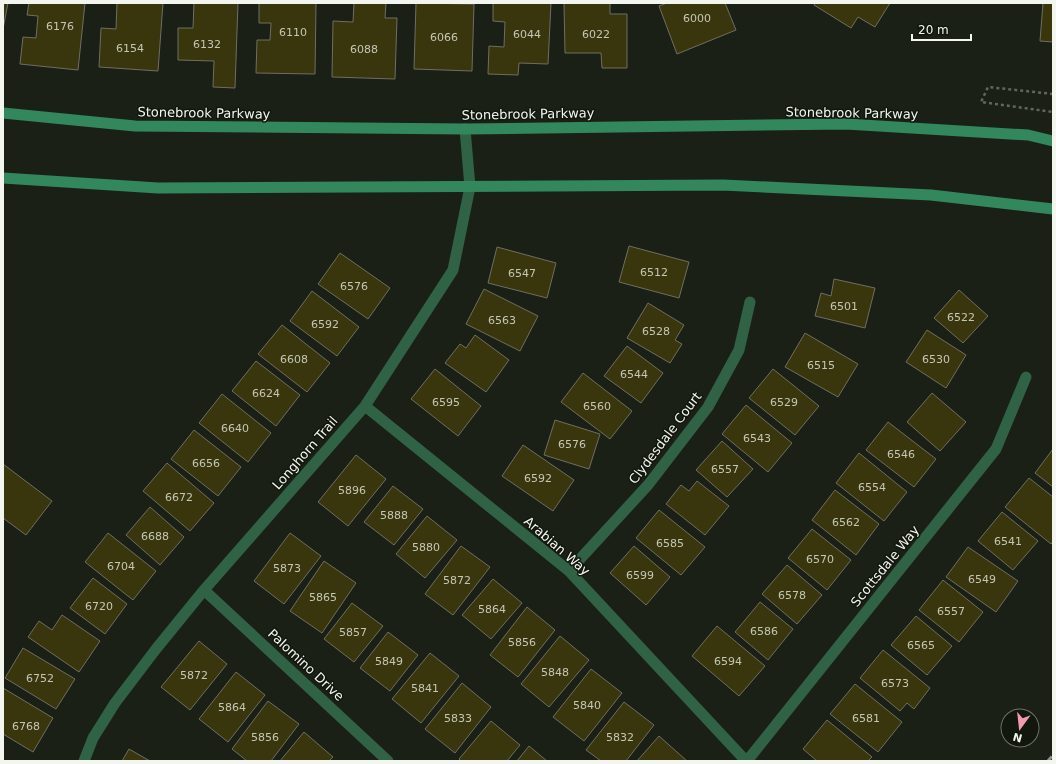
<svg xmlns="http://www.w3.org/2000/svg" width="1056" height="764" viewBox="0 0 1056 764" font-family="'DejaVu Sans',sans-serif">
<rect width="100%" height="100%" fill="#1b2017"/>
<path fill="#39360d" stroke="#6f6e62" d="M 3,3 L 8,3 L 3,29 Z
M 29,3 L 85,3 L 78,70 L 20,64 L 23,37 L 36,38 L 38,16 L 27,15 Z
M 117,3 L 163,3 L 158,71 L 99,67 L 101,28 L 116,29 Z
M 194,3 L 238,3 L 235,88 L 213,87 L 214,61 L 178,60 L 178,28 L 193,28 Z
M 259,3 L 316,3 L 315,74 L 256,73 L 257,40 L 270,40 L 271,23 L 259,23 Z
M 354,3 L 386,3 L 385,18 L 397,18 L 395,79 L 332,77 L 333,21 L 353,22 Z
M 416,3 L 474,4 L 472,71 L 414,69 Z
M 493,3 L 551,3 L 548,64 L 519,63 L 518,75 L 488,74 L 489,46 L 504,47 L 505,22 L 493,21 Z
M 564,3 L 610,3 L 610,14 L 627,14 L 627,68 L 602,68 L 601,53 L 565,53 Z
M 667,3 L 725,3 L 736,30 L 677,54 L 659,6 Z
M 815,3 L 890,3 L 875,27 L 858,17 L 851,28 L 814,5 Z
M 1043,3 L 1053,3 L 1053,42 L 1040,41 Z
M 629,246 L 689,262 L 679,298 L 619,282 Z
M 497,247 L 556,263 L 547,298 L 488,283 Z
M 340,253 L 390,288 L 368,319 L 318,284 Z
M 834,279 L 875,288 L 865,328 L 815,316 L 821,293 L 831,296 Z
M 484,289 L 538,316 L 520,351 L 466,324 Z
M 959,290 L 988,316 L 963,343 L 934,318 Z
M 312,291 L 359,327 L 337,356 L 290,321 Z
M 648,303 L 684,325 L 675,340 L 682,344 L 670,363 L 627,338 Z
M 282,325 L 330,363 L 307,392 L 258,354 Z
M 927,330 L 966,355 L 946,388 L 906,362 Z
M 805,333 L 858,364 L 838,397 L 785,367 Z
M 475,335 L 509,360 L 486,392 L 445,363 L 460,344 L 466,348 Z
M 627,346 L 663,373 L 641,403 L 604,376 Z
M 256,361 L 300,395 L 276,426 L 232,391 Z
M 435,369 L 481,406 L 458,436 L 411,399 Z
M 773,369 L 819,406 L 795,435 L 749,398 Z
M 583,373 L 632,411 L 610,439 L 561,402 Z
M 932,393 L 966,422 L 940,451 L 907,422 Z
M 222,394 L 271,433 L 248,462 L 199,423 Z
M 746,405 L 792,443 L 768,472 L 722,434 Z
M 555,420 L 600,434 L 589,469 L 544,455 Z
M 888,422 L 936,459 L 914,487 L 866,450 Z
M 194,430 L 241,467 L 218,496 L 171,459 Z
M 722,441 L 753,469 L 727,497 L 696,470 Z
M 523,445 L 574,480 L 553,511 L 502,476 Z
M 1053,449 L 1053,487 L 1035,473 Z
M 859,453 L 907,492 L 884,521 L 836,483 Z
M 356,455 L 386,479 L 348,526 L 318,502 Z
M 167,463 L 214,503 L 190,531 L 143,491 Z
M 3,464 L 52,501 L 26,535 L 3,518 Z
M 1029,478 L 1053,497 L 1053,541 L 1051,544 L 1005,507 Z
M 697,481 L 729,506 L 705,535 L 666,504 L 681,485 L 689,491 Z
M 393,486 L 423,509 L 394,545 L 364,522 Z
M 835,490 L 879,524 L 856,555 L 812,520 Z
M 150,507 L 184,537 L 160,565 L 126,535 Z
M 659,510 L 705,547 L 681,575 L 636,538 Z
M 1002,512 L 1038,541 L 1013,570 L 978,541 Z
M 427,516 L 457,540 L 425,578 L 396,554 Z
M 812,529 L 851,560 L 827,590 L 788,558 Z
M 108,533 L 156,571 L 133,600 L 85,562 Z
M 290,533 L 321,556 L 284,604 L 254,581 Z
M 461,546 L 490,567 L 453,615 L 425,594 Z
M 634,546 L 670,577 L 646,605 L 610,573 Z
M 968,547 L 1018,581 L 996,612 L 946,577 Z
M 324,561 L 356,583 L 322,633 L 290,611 Z
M 787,565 L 822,595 L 797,624 L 762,594 Z
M 93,578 L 127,604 L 105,634 L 70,608 Z
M 493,579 L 522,603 L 491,639 L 462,615 Z
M 943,580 L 983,612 L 959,642 L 919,610 Z
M 760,602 L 793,629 L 768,660 L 735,632 Z
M 352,603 L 383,626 L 354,662 L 324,639 Z
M 527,607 L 555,630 L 518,677 L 490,655 Z
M 62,615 L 100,641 L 79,672 L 28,637 L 39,621 L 52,630 Z
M 916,616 L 952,646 L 927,675 L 891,645 Z
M 717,626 L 765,666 L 739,696 L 692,656 Z
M 388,632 L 418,655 L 390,691 L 360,668 Z
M 560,636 L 589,660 L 549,707 L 521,684 Z
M 199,641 L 227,664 L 190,710 L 161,687 Z
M 23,648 L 75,679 L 56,709 L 5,678 Z
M 883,650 L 930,688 L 914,709 L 907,703 L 900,711 L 860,678 Z
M 430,653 L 459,676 L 421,723 L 392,699 Z
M 591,669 L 622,693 L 584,741 L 553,717 Z
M 236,672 L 265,695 L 228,742 L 199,719 Z
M 462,683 L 491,707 L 455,753 L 425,729 Z
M 855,684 L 902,722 L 878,752 L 830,714 Z
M 3,688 L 53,718 L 33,752 L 3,734 Z
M 268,701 L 299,724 L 271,761 L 247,761 L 232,749 Z
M 624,702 L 654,725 L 626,761 L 601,761 L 586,750 Z
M 827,720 L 872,757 L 868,761 L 817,761 L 803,749 Z
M 491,721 L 520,745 L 507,761 L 461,761 L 459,759 Z
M 304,732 L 333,757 L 329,761 L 280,761 Z
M 659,736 L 687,761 L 637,761 Z
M 529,746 L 547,761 L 517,761 Z
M 129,749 L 150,761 L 122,761 Z"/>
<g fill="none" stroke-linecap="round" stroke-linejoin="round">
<path stroke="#61655d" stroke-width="2.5" stroke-dasharray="3 3" stroke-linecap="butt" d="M 1053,94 L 988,87 L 981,102 L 1053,112"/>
<path stroke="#306246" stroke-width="11" d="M 365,406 L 569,571 L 746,761
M 569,571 L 648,485 L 708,407 L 739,350 L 750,302
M 204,590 L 388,761
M 84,761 L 93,738 L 115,703 L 156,649 L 204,590 L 365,406 L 453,270 L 470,187 L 465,129
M 747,761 L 996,449 L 1026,377"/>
<path stroke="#32885c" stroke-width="11" d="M 3,113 L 135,126 L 465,129 L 846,124 L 1028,135 L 1053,141
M 3,178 L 158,188 L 723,185 L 931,195 L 1053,209"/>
<path stroke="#8b9088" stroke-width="3" stroke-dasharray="6 3" stroke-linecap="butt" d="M 1048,761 L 1053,755"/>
</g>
<g text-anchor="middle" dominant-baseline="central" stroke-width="3" stroke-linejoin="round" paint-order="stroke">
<g font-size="11" fill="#c4c6b6">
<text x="697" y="18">6000</text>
<text x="60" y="26">6176</text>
<text x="293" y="32">6110</text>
<text x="527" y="34">6044</text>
<text x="596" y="34">6022</text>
<text x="444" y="37">6066</text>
<text x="207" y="44">6132</text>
<text x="130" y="48">6154</text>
<text x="364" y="49">6088</text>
<text x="654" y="272">6512</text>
<text x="522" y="273">6547</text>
<text x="354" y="286">6576</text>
<text x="844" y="306">6501</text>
<text x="961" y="317">6522</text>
<text x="502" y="320">6563</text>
<text x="325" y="324">6592</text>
<text x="656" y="331">6528</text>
<text x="294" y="359">6608</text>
<text x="936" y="359">6530</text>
<text x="821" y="365">6515</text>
<text x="634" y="374">6544</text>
<text x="266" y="393">6624</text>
<text x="446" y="402">6595</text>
<text x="784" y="402">6529</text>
<text x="597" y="406">6560</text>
<text x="235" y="428">6640</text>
<text x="757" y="438">6543</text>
<text x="572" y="444">6576</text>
<text x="901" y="454">6546</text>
<text x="206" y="463">6656</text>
<text x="725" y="469">6557</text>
<text x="538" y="478">6592</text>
<text x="872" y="487">6554</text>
<text x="352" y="490">5896</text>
<text x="179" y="497">6672</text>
<text x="394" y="515">5888</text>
<text x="846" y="522">6562</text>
<text x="155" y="536">6688</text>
<text x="1008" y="541">6541</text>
<text x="670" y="543">6585</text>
<text x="426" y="547">5880</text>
<text x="820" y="559">6570</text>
<text x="121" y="566">6704</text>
<text x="287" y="568">5873</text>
<text x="640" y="575">6599</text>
<text x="982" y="579">6549</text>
<text x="457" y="580">5872</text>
<text x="792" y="595">6578</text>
<text x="323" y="597">5865</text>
<text x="99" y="606">6720</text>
<text x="492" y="609">5864</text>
<text x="951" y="611">6557</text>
<text x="764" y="631">6586</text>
<text x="353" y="632">5857</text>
<text x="522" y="642">5856</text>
<text x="921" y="645">6565</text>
<text x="389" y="661">5849</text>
<text x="728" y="661">6594</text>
<text x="555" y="672">5848</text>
<text x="194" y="675">5872</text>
<text x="40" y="678">6752</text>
<text x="895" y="683">6573</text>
<text x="425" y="688">5841</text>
<text x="587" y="705">5840</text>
<text x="232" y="707">5864</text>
<text x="458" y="718">5833</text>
<text x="866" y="718">6581</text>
<text x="26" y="726">6768</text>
<text x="265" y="737">5856</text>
<text x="620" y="737">5832</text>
</g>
<g font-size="13" fill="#f2f6ef" stroke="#12170e">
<text transform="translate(204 113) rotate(1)">Stonebrook Parkway</text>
<text transform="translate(852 113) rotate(1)">Stonebrook Parkway</text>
<text transform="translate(528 114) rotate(-1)">Stonebrook Parkway</text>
<text transform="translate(665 438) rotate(-53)">Clydesdale Court</text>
<text transform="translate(305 453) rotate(-49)">Longhorn Trail</text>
<text transform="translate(557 546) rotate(41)">Arabian Way</text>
<text transform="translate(885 566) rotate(-51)">Scottsdale Way</text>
<text transform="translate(306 665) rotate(43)">Palomino Drive</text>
</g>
</g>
<rect width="1056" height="764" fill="none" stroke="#f2f6ef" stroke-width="8"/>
<g transform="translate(1020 728) rotate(195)"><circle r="19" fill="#12170e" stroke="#6c7068"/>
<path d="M0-3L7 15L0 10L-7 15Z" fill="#f29ab0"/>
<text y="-6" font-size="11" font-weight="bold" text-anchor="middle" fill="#f2f6ef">N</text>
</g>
<path d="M912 34v6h59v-6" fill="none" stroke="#f2f6ef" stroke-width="2"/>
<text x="918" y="34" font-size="12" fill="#f2f6ef" stroke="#12170e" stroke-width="3" paint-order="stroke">20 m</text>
</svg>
